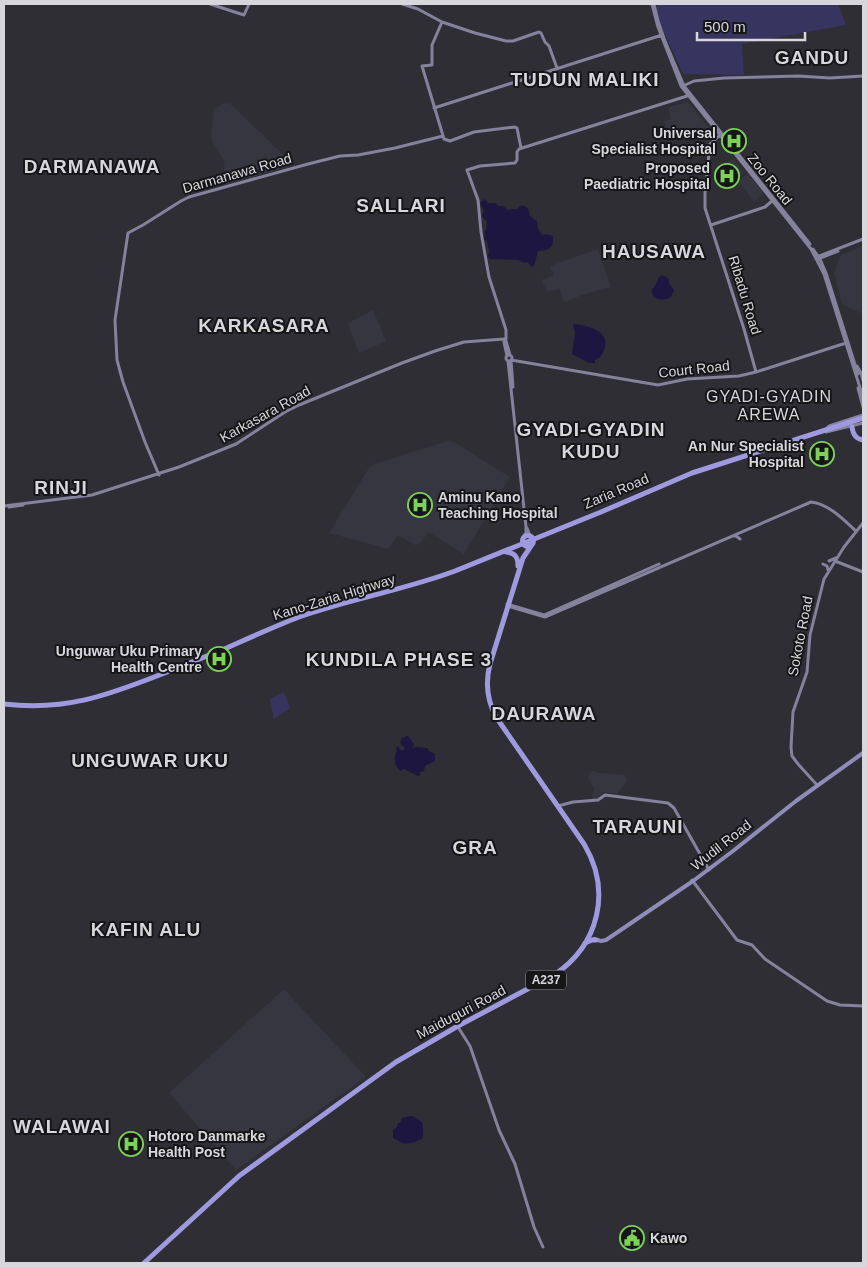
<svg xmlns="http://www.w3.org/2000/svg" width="867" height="1267" viewBox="0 0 867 1267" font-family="Arial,sans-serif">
<rect width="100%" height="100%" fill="#2e2e34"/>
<path fill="#363641" d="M 688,102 L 710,129 L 711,134 L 669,139 L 664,121 L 671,119 L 668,107 Z
M 229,103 L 233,106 L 294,165 L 225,185 L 224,161 L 212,141 L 211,134 L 214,109 L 222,104 Z
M 734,158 L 743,173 L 736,179 L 732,185 L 720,189 L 713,172 Z
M 748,174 L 763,192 L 754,202 L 741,184 L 739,186 L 737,181 Z
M 863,246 L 863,314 L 842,304 L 834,273 L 841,255 Z
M 598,249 L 611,287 L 585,294 L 564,302 L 559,289 L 547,292 L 542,280 L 554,275 L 550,266 Z
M 373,310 L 386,341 L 359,353 L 348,323 Z
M 824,440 L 832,462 L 822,468 L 811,444 Z
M 448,441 L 454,442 L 510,477 L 464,554 L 428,532 L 421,543 L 415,545 L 398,535 L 388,549 L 329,533 L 369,468 L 374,464 Z
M 594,771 L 599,773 L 625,775 L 627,781 L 617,794 L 603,792 L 597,799 L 592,799 L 594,788 L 588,778 L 591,772 Z
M 284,989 L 366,1077 L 236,1170 L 169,1093 Z"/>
<path fill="#383460" d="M 657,4 L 838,4 L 846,25 L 742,44 L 744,75 L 683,74 L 657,16 Z
M 284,692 L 290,708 L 274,719 L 270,699 Z"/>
<path fill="#1d1641" d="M 485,199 L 488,203 L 495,203 L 499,206 L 503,206 L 508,210 C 510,209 515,209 517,209 C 518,208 519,207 520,206 C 527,204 529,210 530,216 L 537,221 L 538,228 L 542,235 L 546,234 L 553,236 C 553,238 553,241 553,243 C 551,250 544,251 538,251 L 534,266 L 531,267 L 528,262 L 524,263 L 518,260 L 490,259 L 488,256 L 489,251 L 487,241 L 484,239 L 485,230 L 486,230 L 487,222 L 482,216 L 484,210 L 480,203 Z
M 662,275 L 669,279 L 669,283 L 674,290 L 671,297 C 663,302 650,300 652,289 L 655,286 L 659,277 Z
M 573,324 C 586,325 609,330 605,347 C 603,353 601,358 595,360 L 595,363 L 589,363 L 572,354 L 575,333 Z
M 408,736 L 414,744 L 413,748 L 416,747 L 427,748 L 429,751 L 435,754 L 435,761 L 425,766 L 424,771 L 420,772 L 420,775 L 418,776 L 404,769 L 400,771 C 394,765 393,758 397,751 L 396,748 L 398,746 L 400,750 L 404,750 L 404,747 L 401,745 C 399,739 403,737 408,736 Z
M 411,1116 L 413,1116 L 422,1122 C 423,1126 424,1135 422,1138 C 419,1141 408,1145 403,1143 C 400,1142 396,1139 393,1138 L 393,1130 L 397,1127 L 398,1123 L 400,1123 L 402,1118 Z"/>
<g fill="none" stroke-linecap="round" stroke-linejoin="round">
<path stroke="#84829c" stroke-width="3" d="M 210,4 L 244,15 L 249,4
M 402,4 L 418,9 L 442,22 L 475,33 L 506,41 L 513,41 L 539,32 L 541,33 L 545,42 L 549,46 L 557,68
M 652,4 L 658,27 L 681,86 L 811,249 L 824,274 L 863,397
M 654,4 L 658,21 L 665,41 L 684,86 L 810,244
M 442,22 L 432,45 L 432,65 L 422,66 L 444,139 L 450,141 L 474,132 L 515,127 L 517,128 L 521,148
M 683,86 L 694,81 L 724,78 L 798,76 L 830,78 L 863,76
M 434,108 L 662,35
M 720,135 L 710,144 L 705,193 L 705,208 L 744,329 L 756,372
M 711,225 L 765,207 L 772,201
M 813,249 L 820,259 L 826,273 L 858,374
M 817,257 L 863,239
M 818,259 L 838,251
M 506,339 L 506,330 L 489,277 L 481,232 L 478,200 L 467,170 L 480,166 L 515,163 L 517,160 L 517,152 L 519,149 L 687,96
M 506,341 L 510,355
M 504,342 L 507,356
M506 358a3 3 0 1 1 6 0a3 3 0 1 1-6 0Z
M 511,360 L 658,385 L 687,379 L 739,376 L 756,372 L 846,343
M 511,360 L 513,387
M 508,361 L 526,527 L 526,533 L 523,537
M 857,366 L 861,373 L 863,381
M 858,388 L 863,407
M 827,428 L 829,426 L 863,415
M 826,432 L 863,423
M 159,475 L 145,442 L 123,382 L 117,360 L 115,320 L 128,233 L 143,225 L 181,201 L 189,197 L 308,164 L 340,156 L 358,155 L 395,148 L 443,136
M 4,506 L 92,495 L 179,467 L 236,444 L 285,412 L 299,405 L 402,363 L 435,351 L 464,342 L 504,339
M 9,507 L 23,505
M 527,528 L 530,536
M 733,536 L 736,536 L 740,539
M 829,561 L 836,558
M 835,561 L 863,572
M 823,564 L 827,566 L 828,570
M 507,604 L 544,615 L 659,564
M 507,606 L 545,617 L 811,502 C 829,504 844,520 856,531
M 817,785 L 798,764 L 792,756 L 791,747 L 793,712 L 807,672 L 810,635 L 824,579 L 844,547 L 863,523
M 558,806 L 573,802 L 598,800 L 605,795 L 668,803 L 674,808 L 709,870
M 692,880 L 737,940 L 752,945 L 765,959 L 827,1001 L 840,1005 L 863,1006
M 458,1027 L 470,1046 L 499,1130 L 515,1164 L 534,1227 L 543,1247"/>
<path stroke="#8f8cb9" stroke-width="4" d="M 594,939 L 601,941 L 606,940 L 693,881 L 733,851 L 796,801 L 863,753"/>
<path stroke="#9f9ae0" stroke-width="5" d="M 852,427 C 853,435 856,439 863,440
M522.5 541a5.5 5.5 0 1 1 11 0a5.5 5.5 0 1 1-11 0Z
M 506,552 C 516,553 518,558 518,566
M 4,704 C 65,711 106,696 162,674 C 182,666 202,658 222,650 C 247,639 273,627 299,617 C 350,599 404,590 455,571 L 601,512 L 692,473 L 863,418
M 585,943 L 592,940 L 596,940
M 144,1263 L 239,1176 L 396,1062 L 458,1026 L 554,975 C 599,945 612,891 584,844 L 496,717 C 487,700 485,683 490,664 L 523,558 L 531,546"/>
</g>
<defs>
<symbol id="hospital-ring" viewBox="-11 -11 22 22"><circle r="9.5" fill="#161619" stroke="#7dd154" stroke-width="1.5"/><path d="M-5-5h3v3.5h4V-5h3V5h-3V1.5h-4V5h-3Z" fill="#7dd154"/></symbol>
<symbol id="civic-ring" viewBox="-11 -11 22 22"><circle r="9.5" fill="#161619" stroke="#7dd154" stroke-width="1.5"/><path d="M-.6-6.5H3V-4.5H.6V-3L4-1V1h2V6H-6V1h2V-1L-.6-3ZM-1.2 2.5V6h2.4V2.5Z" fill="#7dd154"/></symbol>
</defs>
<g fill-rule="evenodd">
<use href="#hospital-ring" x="720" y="127" width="28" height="28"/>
<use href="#hospital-ring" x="713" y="162" width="28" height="28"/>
<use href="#hospital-ring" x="808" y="440" width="28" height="28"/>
<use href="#hospital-ring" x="406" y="491" width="28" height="28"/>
<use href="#hospital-ring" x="205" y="645" width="28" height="28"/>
<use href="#hospital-ring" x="117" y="1130" width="28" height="28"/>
<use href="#civic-ring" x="618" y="1224" width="28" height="28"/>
</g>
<g text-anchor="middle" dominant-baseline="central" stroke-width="4" stroke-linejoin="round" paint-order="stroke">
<rect fill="#161619" stroke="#9d9da1" stroke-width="1" x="526" y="970.5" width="40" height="19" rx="4"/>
<g font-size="12" font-weight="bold" fill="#d7d7db">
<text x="546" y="980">A237</text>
</g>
<g font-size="14" font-weight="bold" fill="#d7d7db" stroke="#161619" text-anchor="end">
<text x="716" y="133">Universal<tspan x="716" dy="16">Specialist Hospital</tspan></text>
<text x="710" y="168">Proposed<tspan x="710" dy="16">Paediatric Hospital</tspan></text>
<text x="804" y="446">An Nur Specialist<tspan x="804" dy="16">Hospital</tspan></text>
<text x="438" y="497" text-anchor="start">Aminu Kano<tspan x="438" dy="16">Teaching Hospital</tspan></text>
<text x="202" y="651">Unguwar Uku Primary<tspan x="202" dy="16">Health Centre</tspan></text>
<text x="148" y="1136" text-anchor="start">Hotoro Danmarke<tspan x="148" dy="16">Health Post</tspan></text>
<text x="650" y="1238" text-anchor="start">Kawo</text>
</g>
<g font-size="14" fill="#d7d7db" stroke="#161619">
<text transform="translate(237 173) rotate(-16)">Darmanawa Road</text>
<text transform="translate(770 179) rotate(51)">Zoo Road</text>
<text transform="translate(745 295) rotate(73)">Ribadu Road</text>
<text transform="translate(694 369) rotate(-6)">Court Road</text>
<text transform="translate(265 414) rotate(-29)">Karkasara Road</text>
<text transform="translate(616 491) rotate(-23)">Zaria Road</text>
<text transform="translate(334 597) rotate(-17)">Kano-Zaria Highway</text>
<text transform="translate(800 636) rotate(-79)">Sokoto Road</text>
<text transform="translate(721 845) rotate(-38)">Wudil Road</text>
<text transform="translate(461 1012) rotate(-28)">Maiduguri Road</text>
</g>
<g font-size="16" letter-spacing="1" fill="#d7d7db" stroke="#161619">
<text x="769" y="396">GYADI-GYADIN<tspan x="769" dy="18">AREWA</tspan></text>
</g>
<g font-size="19" font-weight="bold" letter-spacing="1" fill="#d7d7db" stroke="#161619">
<text x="812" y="57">GANDU</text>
<text x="585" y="79">TUDUN MALIKI</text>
<text x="92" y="166">DARMANAWA</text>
<text x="401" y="205">SALLARI</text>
<text x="654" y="251">HAUSAWA</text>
<text x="264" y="325">KARKASARA</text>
<text x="591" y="429">GYADI-GYADIN<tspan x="591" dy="22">KUDU</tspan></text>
<text x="61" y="487">RINJI</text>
<text x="399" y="659">KUNDILA PHASE 3</text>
<text x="544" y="713">DAURAWA</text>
<text x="150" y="760">UNGUWAR UKU</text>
<text x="638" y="826">TARAUNI</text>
<text x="475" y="847">GRA</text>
<text x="146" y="929">KAFIN ALU</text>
<text x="62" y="1126">WALAWAI</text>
</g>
</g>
<rect width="867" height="1267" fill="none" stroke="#d7d7db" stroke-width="10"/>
<path d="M697 32v8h108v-8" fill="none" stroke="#d7d7db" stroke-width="2.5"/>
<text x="704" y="32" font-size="15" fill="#d7d7db" stroke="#161619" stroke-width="4" paint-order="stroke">500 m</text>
</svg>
